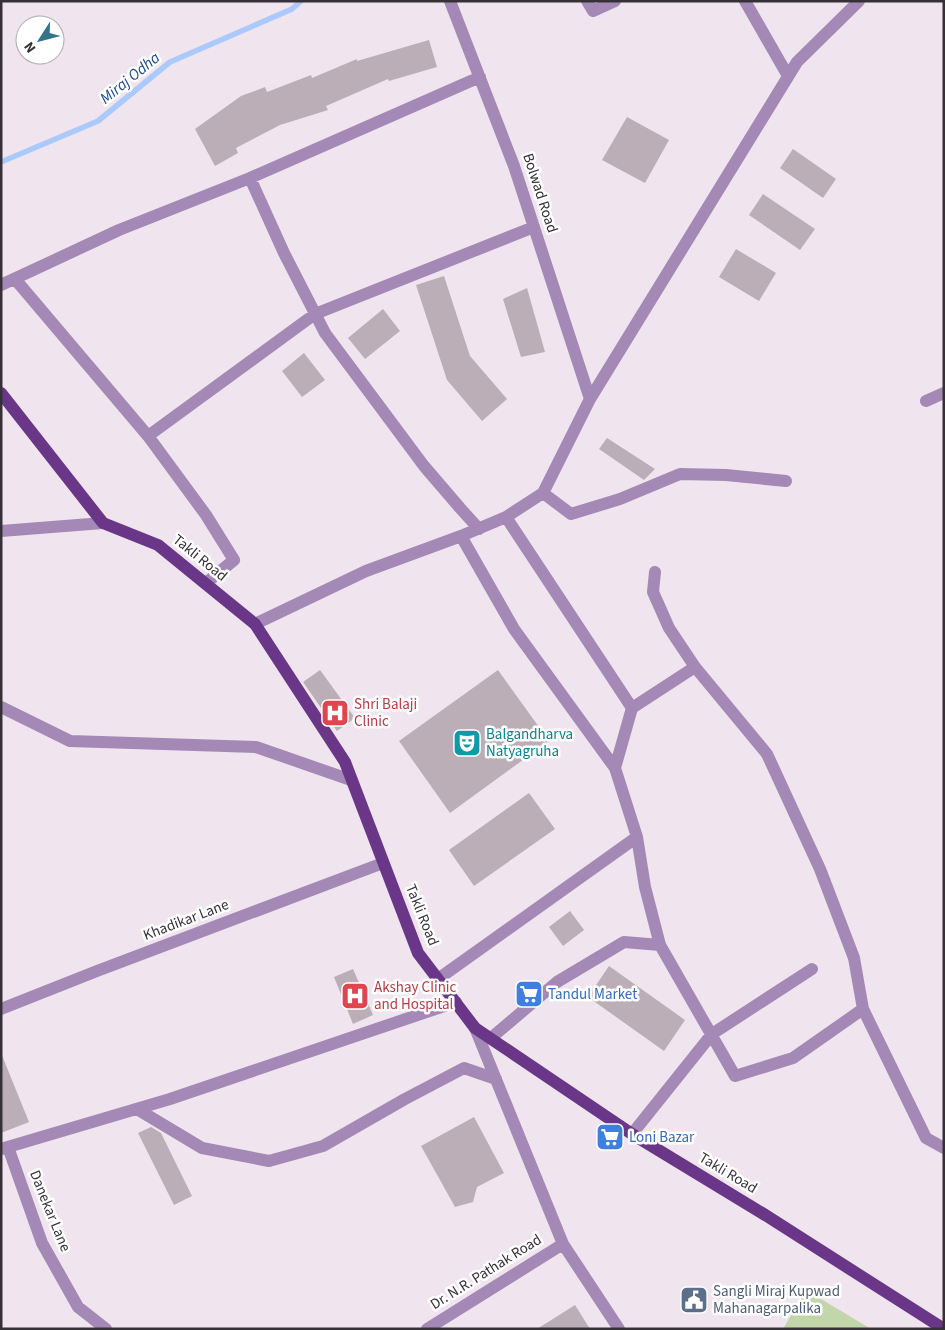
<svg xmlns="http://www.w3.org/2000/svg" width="945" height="1330" viewBox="0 0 945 1330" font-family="'Source Sans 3',sans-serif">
<rect width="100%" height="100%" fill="#f0e4ef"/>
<path fill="#c2d6a9" d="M 806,1290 L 871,1329 L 783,1329 Z"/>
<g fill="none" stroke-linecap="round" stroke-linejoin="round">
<path stroke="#aac9fc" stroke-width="5.5" d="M 1,162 L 98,121 L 170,62 L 292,9 L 301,1"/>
</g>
<path fill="#bcaeb6" d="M 429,40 L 437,67 L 389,81 L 388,79 L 326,106 L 328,110 L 280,125 L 236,148 L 238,153 L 215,166 L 195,129 L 241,96 L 265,87 L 267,92 L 311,75 L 312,78 L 357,59 L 357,61 Z
M 627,117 L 669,140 L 645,183 L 602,160 Z
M 793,149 L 836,179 L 823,198 L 780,168 Z
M 763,194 L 815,229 L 800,250 L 749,215 Z
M 736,249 L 776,273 L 759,301 L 719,277 Z
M 444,276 L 470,356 L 507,399 L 482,421 L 447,380 L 416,285 Z
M 527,288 L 545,352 L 521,357 L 503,299 Z
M 383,309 L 400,331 L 365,359 L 348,338 Z
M 304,353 L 325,380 L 302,397 L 282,371 Z
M 607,438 L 655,469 L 644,480 L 599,449 Z
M 320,670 L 355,718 L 337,731 L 303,682 Z
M 498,670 L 549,741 L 450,813 L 399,741 Z
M 529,793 L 555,829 L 474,886 L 449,850 Z
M 570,911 L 584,930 L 563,946 L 549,927 Z
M 609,966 L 685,1020 L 664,1051 L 588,997 Z
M 353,969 L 373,1015 L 353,1024 L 334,977 Z
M 1,1053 L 29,1122 L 1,1133 Z
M 474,1117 L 504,1173 L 477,1187 L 473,1202 L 455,1207 L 421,1146 Z
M 151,1127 L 161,1133 L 192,1196 L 174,1205 L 138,1133 Z
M 575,1305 L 590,1329 L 537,1329 Z"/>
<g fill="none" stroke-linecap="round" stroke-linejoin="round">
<path stroke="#a489b6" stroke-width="12" d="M 450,1 L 514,166 L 590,399
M 587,1 L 593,11 L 615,1
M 745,1 L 788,76
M 250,178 L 284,253 L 325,333 L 424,466 L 460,508 L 479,529
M 15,279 L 148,436 L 206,515 L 234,560 L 206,583
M 1,285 L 119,230 L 250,178 L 480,77
M 926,401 L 944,393
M 148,436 L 315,314 L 534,227
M 543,493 L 571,514 L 620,499 L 680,474 L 726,475 L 786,481
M 506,517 L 632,708 L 615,768
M 1,531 L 103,523
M 655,572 L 653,592 L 669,628 L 695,667 L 767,754 L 820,869 L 854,958 L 863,1009 L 926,1138 L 944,1148
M 255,624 L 366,571 L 461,536 L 506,517 L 543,493 L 590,399 L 797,62 L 859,1
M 1,707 L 70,741 L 256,747 L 351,780
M 632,708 L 695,667
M 637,837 L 645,887 L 660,945
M 438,979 L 637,837 L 615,768 L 514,629 L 461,536
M 1,1009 L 97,971 L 383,863
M 475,1028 L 563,1244 L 619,1329
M 491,1038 L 557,982 L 624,942 L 660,945 L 735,1076 L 793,1058 L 863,1009
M 137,1109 L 202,1148 L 269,1161 L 323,1146 L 405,1099 L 464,1068 L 496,1079
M 632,1134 L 712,1034 L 812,969
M 8,1147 L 42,1243 L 78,1307 L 106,1329
M 1,1149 L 170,1099 L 456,1002
M 427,1329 L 563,1244"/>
<path stroke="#6a3788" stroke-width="12" d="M 1,393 L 103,523 L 158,545 L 255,624 L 345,762 L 418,953 L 475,1028 L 632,1134 L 762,1213 L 944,1329"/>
</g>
<defs>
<symbol id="hospital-square" viewBox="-11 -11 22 22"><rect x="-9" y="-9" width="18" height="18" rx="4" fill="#e0444e" stroke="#fff"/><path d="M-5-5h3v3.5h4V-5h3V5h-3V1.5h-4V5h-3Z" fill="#fff"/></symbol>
<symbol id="theatre-square" viewBox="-11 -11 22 22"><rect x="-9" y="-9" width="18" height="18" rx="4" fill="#0f9aa8" stroke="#fff"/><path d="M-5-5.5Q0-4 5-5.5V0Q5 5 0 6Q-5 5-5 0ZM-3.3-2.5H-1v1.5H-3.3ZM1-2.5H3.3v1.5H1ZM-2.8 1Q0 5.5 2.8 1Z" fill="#fff"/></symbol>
<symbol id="supermarket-square" viewBox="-11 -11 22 22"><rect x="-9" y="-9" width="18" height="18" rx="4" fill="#3f7fe0" stroke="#fff"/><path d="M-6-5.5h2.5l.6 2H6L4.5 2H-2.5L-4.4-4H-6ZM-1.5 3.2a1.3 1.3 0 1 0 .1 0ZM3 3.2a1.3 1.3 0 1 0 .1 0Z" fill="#fff"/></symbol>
<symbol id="civic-square" viewBox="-11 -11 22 22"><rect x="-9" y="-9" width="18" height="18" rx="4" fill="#5c6f8a" stroke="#fff"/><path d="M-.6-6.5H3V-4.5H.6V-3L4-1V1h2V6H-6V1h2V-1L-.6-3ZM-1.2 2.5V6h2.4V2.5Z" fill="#fff"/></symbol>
</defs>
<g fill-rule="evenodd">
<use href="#hospital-square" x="319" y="697" width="32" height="32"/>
<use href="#theatre-square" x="451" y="727" width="32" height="32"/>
<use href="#supermarket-square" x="513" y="978" width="32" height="32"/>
<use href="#hospital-square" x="339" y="980" width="32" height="32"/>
<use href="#supermarket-square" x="594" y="1121" width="32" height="32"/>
<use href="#civic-square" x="678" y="1284" width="32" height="32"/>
</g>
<g text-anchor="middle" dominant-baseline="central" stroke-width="5" stroke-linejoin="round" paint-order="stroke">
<g font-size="15" fill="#363136" stroke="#fff">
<text transform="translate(540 193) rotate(72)">Bolwad Road</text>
<text transform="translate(200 558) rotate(39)">Takli Road</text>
<text transform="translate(422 915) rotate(68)">Takli Road</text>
<text transform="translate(186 920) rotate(-21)">Khadikar Lane</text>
<text transform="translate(728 1173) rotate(31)">Takli Road</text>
<text transform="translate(50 1211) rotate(68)">Danekar Lane</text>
<text transform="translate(486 1272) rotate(-32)">Dr. N.R. Pathak Road</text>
</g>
<g font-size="15" fill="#be3a42" stroke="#fff" text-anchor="start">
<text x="354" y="704">Shri Balaji<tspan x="354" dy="17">Clinic</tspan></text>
<text x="374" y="987">Akshay Clinic<tspan x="374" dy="17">and Hospital</tspan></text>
</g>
<g font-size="15" fill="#0d838f" stroke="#fff" text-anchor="start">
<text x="486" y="734">Balgandharva<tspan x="486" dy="17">Natyagruha</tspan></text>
</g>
<g font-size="15" fill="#366cbe" stroke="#fff" text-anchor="start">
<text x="548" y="994">Tandul Market</text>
<text x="629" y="1137">Loni Bazar</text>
</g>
<g font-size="15" fill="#4e5e75" stroke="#fff" text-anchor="start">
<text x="713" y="1291">Sangli Miraj Kupwad<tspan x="713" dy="17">Mahanagarpalika</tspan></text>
</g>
<g font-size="16" font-style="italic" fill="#204c94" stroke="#fff">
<text transform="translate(130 78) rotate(-39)">Miraj Odha</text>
</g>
</g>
<rect width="945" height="1330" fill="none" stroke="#363136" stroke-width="5"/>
<g transform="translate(40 40) rotate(234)"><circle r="24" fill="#ffffff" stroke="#afadaf"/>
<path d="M0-4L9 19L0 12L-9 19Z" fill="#347388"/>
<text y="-8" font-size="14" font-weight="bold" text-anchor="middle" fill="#363136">N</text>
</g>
</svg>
